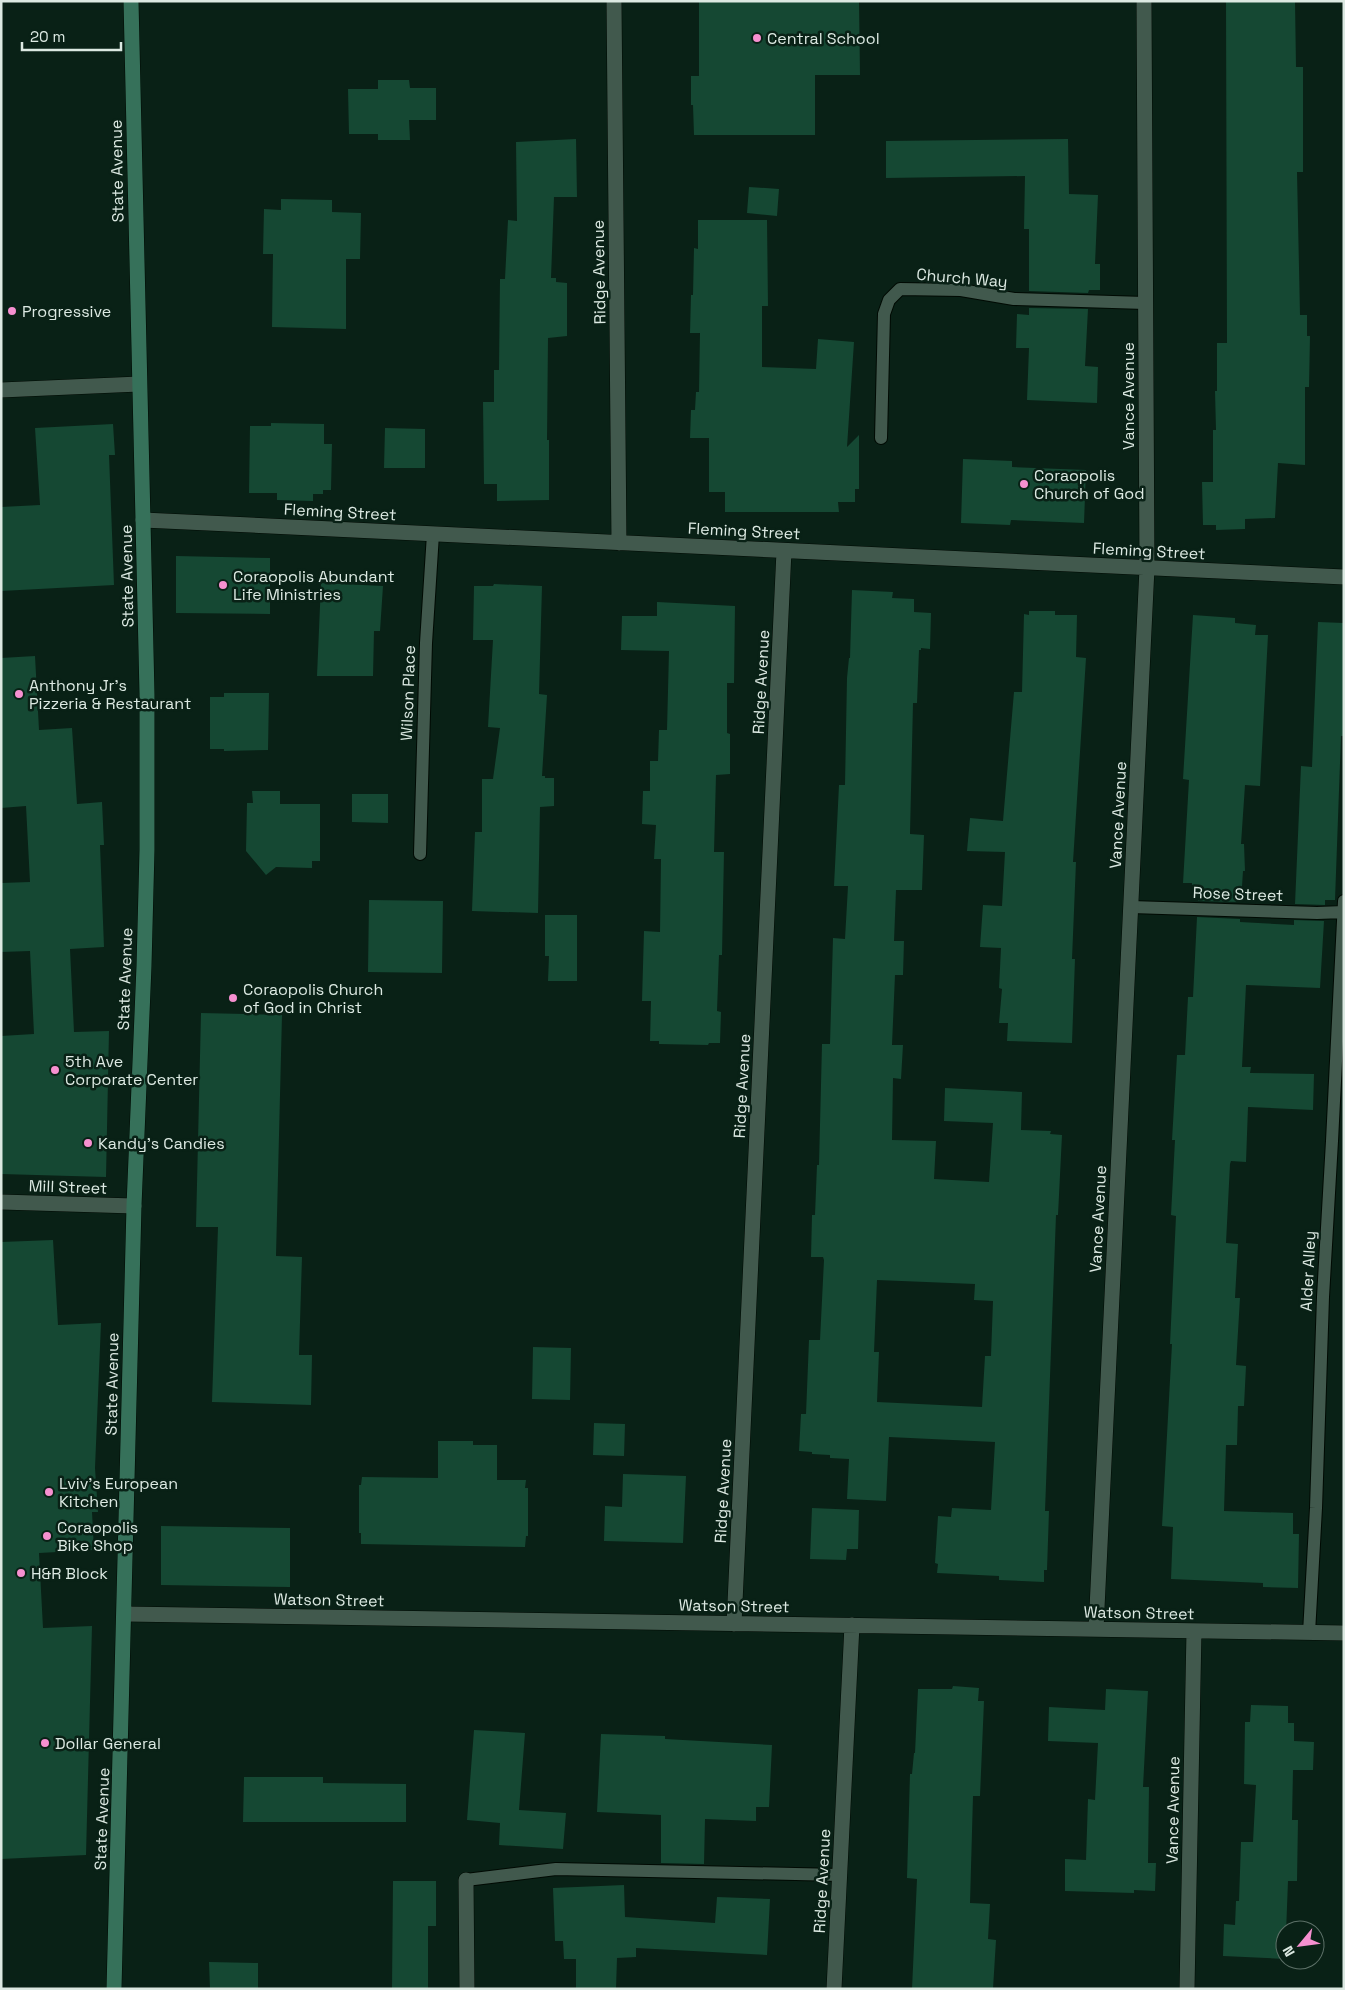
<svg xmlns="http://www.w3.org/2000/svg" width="1345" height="1990" viewBox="0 0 1345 1990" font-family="'Space Grotesk',sans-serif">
<rect width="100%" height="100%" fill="#092116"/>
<path fill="#154833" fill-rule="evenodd" d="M 699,1 L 859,1 L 860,75 L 815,75 L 815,135 L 694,135 L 693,105 L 691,105 L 691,76 L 699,76 Z
M 1226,1 L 1295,1 L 1296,67 L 1303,67 L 1303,172 L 1297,172 L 1300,315 L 1307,315 L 1307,336 L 1310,336 L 1309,387 L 1305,387 L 1305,465 L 1278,463 L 1275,518 L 1245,519 L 1245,529 L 1216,530 L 1216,525 L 1203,525 L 1202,482 L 1213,482 L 1213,430 L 1216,430 L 1215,391 L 1217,391 L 1217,343 L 1227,343 Z
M 378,80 L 409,80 L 410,88 L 436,88 L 436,120 L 409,120 L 410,140 L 378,140 L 378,134 L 349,134 L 348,89 L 378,89 Z
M 576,139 L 577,197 L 554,197 L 551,278 L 556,278 L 556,282 L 567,283 L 567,336 L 548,338 L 547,440 L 549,440 L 549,500 L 497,501 L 497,484 L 484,484 L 483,402 L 494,402 L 494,370 L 499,370 L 500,279 L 505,279 L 508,220 L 517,221 L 516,142 Z
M 1068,139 L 1069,194 L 1098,195 L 1095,264 L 1100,264 L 1100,290 L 1089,290 L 1088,293 L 1029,291 L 1029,229 L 1024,229 L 1025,176 L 886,178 L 886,141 Z
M 749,187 L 779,189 L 777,216 L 747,213 Z
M 281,199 L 332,200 L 332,212 L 361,213 L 360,259 L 346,259 L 346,329 L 272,327 L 273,254 L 263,254 L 264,209 L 281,210 Z
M 698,220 L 767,220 L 768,306 L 762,306 L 762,367 L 816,369 L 818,339 L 854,342 L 847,447 L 859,435 L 859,489 L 855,489 L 855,502 L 838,502 L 839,512 L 725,512 L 725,492 L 709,492 L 709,438 L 690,438 L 691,410 L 695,410 L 696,392 L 699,392 L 700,333 L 690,333 L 691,295 L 693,295 L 694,248 L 698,249 Z
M 1029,308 L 1088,309 L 1085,366 L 1098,367 L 1097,403 L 1027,400 L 1029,348 L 1016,348 L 1017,314 L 1029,315 Z
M 271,423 L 324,424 L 324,444 L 332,444 L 331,490 L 323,490 L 323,494 L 313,494 L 313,501 L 277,500 L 277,493 L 249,493 L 250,426 L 271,426 Z
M 113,424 L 115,455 L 109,455 L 114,585 L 1,591 L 1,507 L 40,505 L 35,428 Z
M 385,428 L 425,429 L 425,468 L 384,468 Z
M 963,459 L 1012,461 L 1012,467 L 1086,470 L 1084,523 L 1011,520 L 1010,525 L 961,523 Z
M 176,556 L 270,558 L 270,614 L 176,613 Z
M 321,583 L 383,586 L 380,631 L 374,631 L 373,676 L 317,676 Z
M 494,584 L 542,586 L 539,694 L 547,695 L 542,776 L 545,776 L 545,778 L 554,778 L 554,806 L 540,807 L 538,913 L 472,911 L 475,832 L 482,832 L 482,779 L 493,779 L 500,728 L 488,727 L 493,640 L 473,640 L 474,586 L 493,586 Z
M 852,590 L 893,592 L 892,598 L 914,599 L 914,612 L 931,613 L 930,649 L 921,648 L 921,650 L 919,650 L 917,703 L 913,703 L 910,834 L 924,835 L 922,890 L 896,890 L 894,941 L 904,941 L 903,975 L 895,975 L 892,1045 L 903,1045 L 901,1079 L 893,1078 L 892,1140 L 936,1141 L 934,1179 L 989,1182 L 993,1123 L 944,1121 L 945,1088 L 1022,1092 L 1021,1130 L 1051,1131 L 1050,1134 L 1062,1135 L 1058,1215 L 1056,1215 L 1045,1511 L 1049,1511 L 1047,1570 L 1044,1570 L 1044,1582 L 999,1580 L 999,1576 L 937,1573 L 938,1564 L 935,1563 L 938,1516 L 951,1517 L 952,1508 L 991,1510 L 995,1442 L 889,1437 L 886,1501 L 847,1499 L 849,1459 L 830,1458 L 830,1455 L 812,1454 L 812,1452 L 799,1451 L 801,1414 L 806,1414 L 809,1340 L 820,1340 L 824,1260 L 823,1257 L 811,1257 L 812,1215 L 815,1215 L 817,1165 L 819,1165 L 822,1044 L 830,1044 L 833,938 L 845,939 L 848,886 L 834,886 L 839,785 L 845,785 L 847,678 L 849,658 L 850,658 ZM 877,1280 L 975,1284 L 974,1300 L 993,1301 L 991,1356 L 985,1356 L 982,1407 L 877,1402 L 879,1352 L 874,1352 Z
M 657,602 L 735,606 L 734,683 L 727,683 L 727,733 L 730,734 L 730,774 L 716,775 L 714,852 L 724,852 L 722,955 L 719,955 L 717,1011 L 721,1012 L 720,1043 L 709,1043 L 708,1045 L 659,1044 L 659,1041 L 650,1041 L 651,1001 L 642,1001 L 644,931 L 660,932 L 661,859 L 654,859 L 656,825 L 642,824 L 643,791 L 650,791 L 650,761 L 658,761 L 659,730 L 667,730 L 669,651 L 621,650 L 622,616 L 657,616 Z
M 1029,611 L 1055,611 L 1055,615 L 1077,615 L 1076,657 L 1086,658 L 1073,862 L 1076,862 L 1072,959 L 1075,959 L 1072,1043 L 1007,1041 L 1008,1023 L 999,1023 L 1002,989 L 999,988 L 1001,948 L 980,947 L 983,905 L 1002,906 L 1005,852 L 967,851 L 970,818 L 1003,821 L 1014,692 L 1022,692 L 1024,614 L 1029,615 Z
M 1193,615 L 1235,618 L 1235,623 L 1256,625 L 1255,635 L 1268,635 L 1260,786 L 1245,785 L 1241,844 L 1244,844 L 1245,871 L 1243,871 L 1241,902 L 1198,901 L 1198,886 L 1192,885 L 1192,883 L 1183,883 L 1189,780 L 1183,779 Z
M 1318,622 L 1344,623 L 1344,736 L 1341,736 L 1335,900 L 1325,900 L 1325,905 L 1295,904 L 1301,766 L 1312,767 Z
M 35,656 L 39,730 L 72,728 L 77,804 L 102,802 L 104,845 L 100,845 L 104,947 L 70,949 L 74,1032 L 109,1031 L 106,1177 L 1,1174 L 1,1036 L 34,1034 L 30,951 L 1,952 L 1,883 L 30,882 L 26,806 L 1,808 L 1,658 Z
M 224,693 L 269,693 L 268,750 L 224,751 L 224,749 L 210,749 L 210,697 L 224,697 Z
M 252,791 L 280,791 L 280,804 L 320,804 L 320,861 L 312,861 L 312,868 L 276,867 L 266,875 L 246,851 L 247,803 L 253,803 Z
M 352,794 L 388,794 L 388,823 L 352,822 Z
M 369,900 L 443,901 L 442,973 L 368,972 Z
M 545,915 L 577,915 L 577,981 L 548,981 L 549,956 L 545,956 Z
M 1197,917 L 1240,919 L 1240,922 L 1294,925 L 1294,920 L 1324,921 L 1320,988 L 1246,985 L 1242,1067 L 1251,1067 L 1250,1073 L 1314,1074 L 1313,1110 L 1248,1107 L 1246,1162 L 1231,1161 L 1230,1164 L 1226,1243 L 1238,1244 L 1235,1298 L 1240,1298 L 1236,1365 L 1246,1366 L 1244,1406 L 1238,1406 L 1237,1445 L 1226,1445 L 1224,1511 L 1293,1513 L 1293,1534 L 1299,1534 L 1298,1588 L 1263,1587 L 1263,1583 L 1171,1579 L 1173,1527 L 1162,1526 L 1172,1344 L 1170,1344 L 1176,1216 L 1171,1215 L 1175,1140 L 1172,1140 L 1177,1055 L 1185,1055 L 1188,997 L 1193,997 Z
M 201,1013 L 282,1015 L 276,1256 L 302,1257 L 299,1355 L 312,1355 L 311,1405 L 212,1402 L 218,1227 L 196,1227 Z
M 53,1240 L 58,1325 L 101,1323 L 95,1468 L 98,1512 L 92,1512 L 94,1550 L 39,1553 L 43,1628 L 92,1626 L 86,1855 L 1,1859 L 1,1242 Z
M 533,1347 L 571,1348 L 570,1400 L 532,1399 Z
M 594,1423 L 625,1424 L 624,1456 L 593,1455 Z
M 438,1441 L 473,1441 L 473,1445 L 497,1445 L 497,1480 L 526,1480 L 525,1488 L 528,1488 L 528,1536 L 526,1536 L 525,1547 L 361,1544 L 361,1533 L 359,1533 L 359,1485 L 361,1485 L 362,1477 L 438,1478 Z
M 623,1474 L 686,1476 L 683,1543 L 604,1541 L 605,1506 L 622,1507 Z
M 812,1508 L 859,1510 L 858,1549 L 847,1549 L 846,1560 L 810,1559 Z
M 161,1526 L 290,1528 L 290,1587 L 161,1585 Z
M 953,1686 L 979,1688 L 978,1701 L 984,1701 L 980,1796 L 973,1796 L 970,1903 L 990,1904 L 988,1939 L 996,1940 L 993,1989 L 912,1989 L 917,1879 L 907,1878 L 910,1774 L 912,1774 L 914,1753 L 915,1753 L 918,1689 L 952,1689 Z
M 1106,1689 L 1148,1691 L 1143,1787 L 1149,1787 L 1148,1863 L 1156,1863 L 1155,1891 L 1134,1890 L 1134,1893 L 1065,1891 L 1065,1859 L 1086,1860 L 1088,1799 L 1095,1800 L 1098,1743 L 1048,1741 L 1049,1707 L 1105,1710 Z
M 1251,1705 L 1288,1706 L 1288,1723 L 1294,1723 L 1294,1741 L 1314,1742 L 1313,1770 L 1293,1770 L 1292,1820 L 1298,1820 L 1297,1881 L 1288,1881 L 1285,1959 L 1223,1956 L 1224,1924 L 1235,1925 L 1236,1901 L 1239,1901 L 1241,1842 L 1253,1842 L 1256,1785 L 1244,1784 L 1245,1722 L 1250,1722 Z
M 474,1730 L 525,1733 L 519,1810 L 566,1813 L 563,1849 L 499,1845 L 500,1823 L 467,1820 Z
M 601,1734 L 665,1736 L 665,1739 L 772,1745 L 769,1807 L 756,1807 L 756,1821 L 705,1819 L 704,1864 L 661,1863 L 661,1815 L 597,1812 Z
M 244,1777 L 323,1777 L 323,1783 L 406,1784 L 406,1822 L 243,1822 Z
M 393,1881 L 436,1881 L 436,1926 L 428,1926 L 428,1989 L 392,1989 Z
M 624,1885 L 625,1917 L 715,1923 L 717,1897 L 770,1899 L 767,1955 L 636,1948 L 636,1957 L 617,1958 L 616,1989 L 576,1989 L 576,1959 L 564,1959 L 563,1941 L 555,1941 L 553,1888 Z
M 209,1962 L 258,1963 L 258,1989 L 210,1989 Z"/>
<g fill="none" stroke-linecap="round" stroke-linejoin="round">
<defs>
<path id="lane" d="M 881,438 L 884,314 L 889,300 L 900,289 L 961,290 L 1014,299 L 1145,303
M 420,854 L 426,643 L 433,534
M 1131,907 L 1317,913 L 1344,912
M 1309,1633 L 1316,1508 L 1323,1297 L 1332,1141 L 1344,901
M 466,1880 L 556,1869 L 840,1875"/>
<path id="street" d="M 614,1 L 619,543
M 1,390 L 139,384
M 143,520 L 1344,577
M 1,1202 L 134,1206
M 125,1614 L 1344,1633
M 734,1624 L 784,551
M 1096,1629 L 1147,568 L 1144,1
M 466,1880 L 467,1989
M 834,1989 L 852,1625
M 1187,1989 L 1194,1631"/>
<path id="secondary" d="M 114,1989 L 134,1206 L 144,966 L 147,850 L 147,694 L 131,1"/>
</defs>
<use href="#lane" stroke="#000a03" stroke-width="14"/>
<use href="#street" stroke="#000a03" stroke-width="16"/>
<use href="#secondary" stroke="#000a03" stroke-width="16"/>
<use href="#lane" stroke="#41594d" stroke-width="12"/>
<use href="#street" stroke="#41594d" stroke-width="15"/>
<use href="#secondary" stroke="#36715a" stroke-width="15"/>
</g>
<g fill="#f690d0" stroke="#092116" stroke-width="2">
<circle cx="757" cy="38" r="5"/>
<circle cx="12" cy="311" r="5"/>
<circle cx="1024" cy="484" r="5"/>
<circle cx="223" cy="585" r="5"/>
<circle cx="19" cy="694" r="5"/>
<circle cx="233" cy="998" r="5"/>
<circle cx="55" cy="1070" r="5"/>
<circle cx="88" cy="1143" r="5"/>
<circle cx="49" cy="1492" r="5"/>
<circle cx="47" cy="1536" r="5"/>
<circle cx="21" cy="1573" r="5"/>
<circle cx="45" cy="1743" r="5"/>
</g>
<g text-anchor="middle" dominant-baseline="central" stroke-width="5" stroke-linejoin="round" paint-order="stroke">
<g font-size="16" fill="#dce9e2" stroke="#092116" text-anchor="start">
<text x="767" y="38">Central School</text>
<text x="22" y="311">Progressive</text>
<text x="1034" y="475">Coraopolis<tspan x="1034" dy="18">Church of God</tspan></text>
<text x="233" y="576">Coraopolis Abundant<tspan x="233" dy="18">Life Ministries</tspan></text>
<text x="29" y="685">Anthony Jr's<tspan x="29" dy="18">Pizzeria &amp; Restaurant</tspan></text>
<text x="243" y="989">Coraopolis Church<tspan x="243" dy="18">of God in Christ</tspan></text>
<text x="65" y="1061">5th Ave<tspan x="65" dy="18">Corporate Center</tspan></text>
<text x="98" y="1143">Kandy's Candies</text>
<text x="59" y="1483">Lviv's European<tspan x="59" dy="18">Kitchen</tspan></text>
<text x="57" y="1527">Coraopolis<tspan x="57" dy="18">Bike Shop</tspan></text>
<text x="31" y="1573">H&amp;R Block</text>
<text x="55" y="1743">Dollar General</text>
</g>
<g font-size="16" fill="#dce9e2" stroke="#092116">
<text transform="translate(117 171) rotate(-91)">State Avenue</text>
<text transform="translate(599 272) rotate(-91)">Ridge Avenue</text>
<text transform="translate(962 278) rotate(5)">Church Way</text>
<text transform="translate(1128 396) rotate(-90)">Vance Avenue</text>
<text transform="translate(340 512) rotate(3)">Fleming Street</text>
<text transform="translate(744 531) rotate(3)">Fleming Street</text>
<text transform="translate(1149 551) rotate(3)">Fleming Street</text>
<text transform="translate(127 576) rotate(-91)">State Avenue</text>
<text transform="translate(761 682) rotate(-87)">Ridge Avenue</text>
<text transform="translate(408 693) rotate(-88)">Wilson Place</text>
<text transform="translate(1118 815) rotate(-87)">Vance Avenue</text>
<text transform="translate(1238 894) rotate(2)">Rose Street</text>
<text transform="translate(125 979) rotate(-88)">State Avenue</text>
<text transform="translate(742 1086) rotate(-87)">Ridge Avenue</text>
<text transform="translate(68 1187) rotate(2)">Mill Street</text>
<text transform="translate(1098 1219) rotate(-87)">Vance Avenue</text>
<text transform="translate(1308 1271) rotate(-87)">Alder Alley</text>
<text transform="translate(112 1384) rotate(-89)">State Avenue</text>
<text transform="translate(723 1491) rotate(-87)">Ridge Avenue</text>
<text transform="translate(329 1600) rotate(1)">Watson Street</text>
<text transform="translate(734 1606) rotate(1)">Watson Street</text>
<text transform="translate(1139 1613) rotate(1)">Watson Street</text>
<text transform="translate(1173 1810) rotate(-89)">Vance Avenue</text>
<text transform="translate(102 1819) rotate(-88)">State Avenue</text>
<text transform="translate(822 1881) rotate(-87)">Ridge Avenue</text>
</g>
</g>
<rect width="1345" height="1990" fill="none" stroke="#dce9e2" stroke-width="5"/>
<g transform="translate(1300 1945) rotate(241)"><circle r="24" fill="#092116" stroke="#5d7168"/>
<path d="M0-4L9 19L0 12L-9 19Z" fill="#f690d0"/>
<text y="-8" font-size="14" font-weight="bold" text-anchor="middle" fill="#dce9e2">N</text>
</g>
<path d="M22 42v8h99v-8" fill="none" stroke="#dce9e2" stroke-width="2.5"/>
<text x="30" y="42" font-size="15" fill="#dce9e2" stroke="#092116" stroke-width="4" paint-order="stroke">20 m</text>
</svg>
